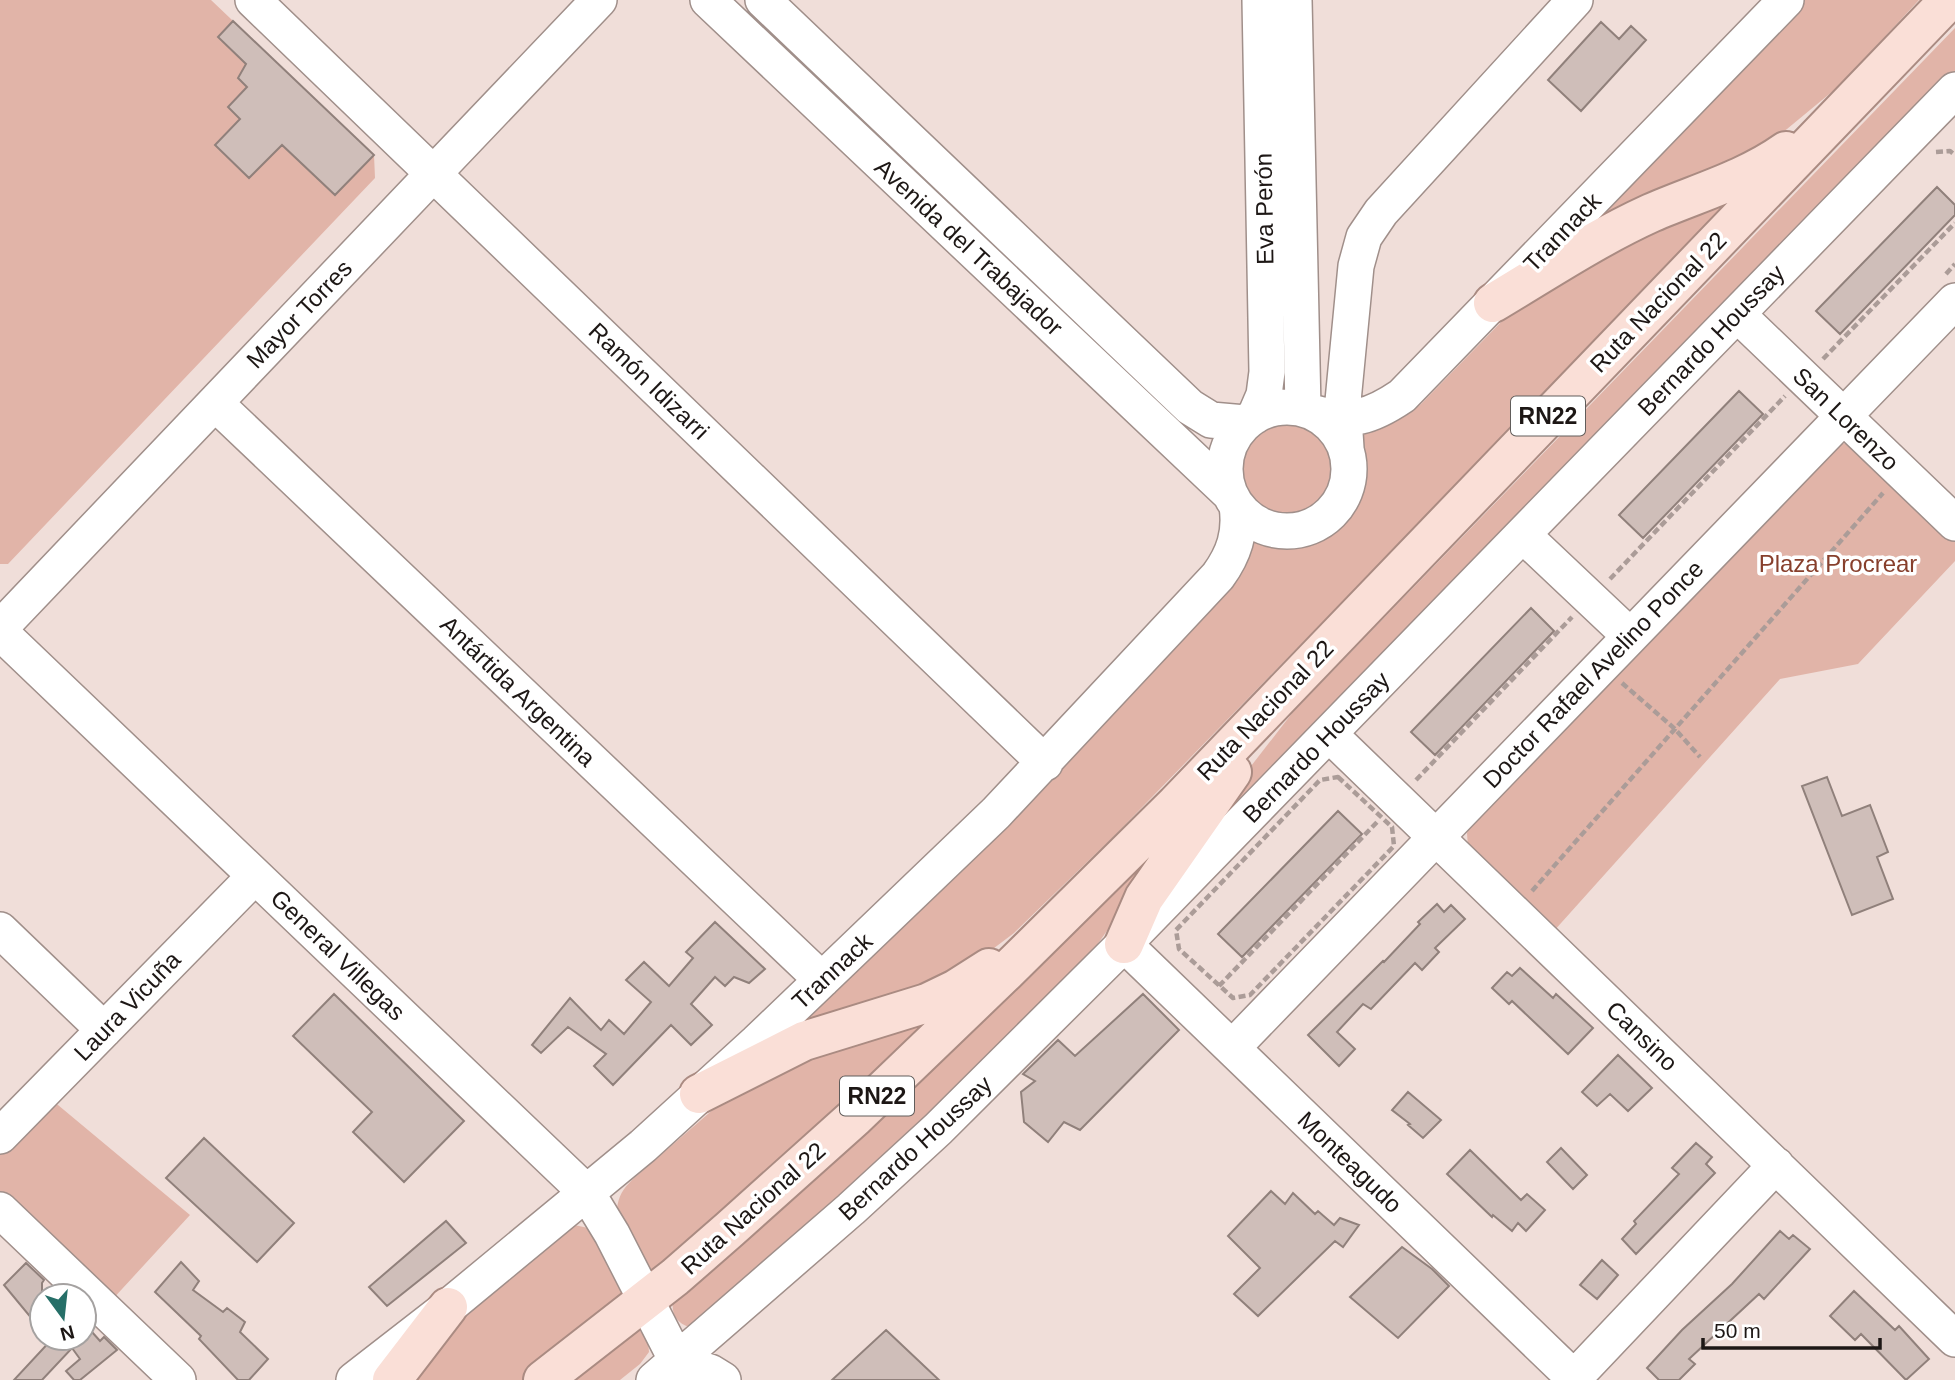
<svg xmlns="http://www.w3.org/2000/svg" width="1955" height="1380" viewBox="0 0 1955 1380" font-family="Arial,sans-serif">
<rect width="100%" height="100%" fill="#f0ded9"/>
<path fill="#e1b4a8" d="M 0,0 L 211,0 L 374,155 L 375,178 L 8,564 L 0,564 Z
M 1804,0 L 1919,0 L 1839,86 L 1787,129 L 1757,150 L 1562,248 Z
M 1955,28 L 1955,76 L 1199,850 L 1248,770 L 1293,712 Z
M 1755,178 L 1116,834 L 1014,933 L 961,973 L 778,1041 L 1253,539 C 1267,542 1280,549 1295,548 C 1331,545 1362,509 1364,474 C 1365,461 1361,449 1361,436 L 1407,415 L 1421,404 L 1508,315 L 1535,291 Z
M1241 469a48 48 0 1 1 96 0a48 48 0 1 1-96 0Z
M 1848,443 L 1862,452 L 1955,540 L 1955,561 L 1858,664 L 1780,679 L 1553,932 L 1468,848 L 1467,833 L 1470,825 L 1840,444 Z
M 1202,797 L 1087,959 L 939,1112 L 689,1327 C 677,1323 671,1314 673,1301 Z
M 960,997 L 818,1134 L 652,1272 L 648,1268 L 617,1210 C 618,1196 623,1189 633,1179 L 746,1081 Z
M 52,1100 L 190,1215 L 111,1301 L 0,1196 L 0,1150 Z
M 570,1224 L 588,1228 L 595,1234 L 622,1291 L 617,1308 L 524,1380 L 403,1380 L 433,1339 Z
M 638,1328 L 648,1341 L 649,1352 L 640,1364 L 620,1380 L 560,1380 Z"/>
<path fill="#cfbeb9" stroke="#90807b" stroke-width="2" d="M 233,21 L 374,155 L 335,195 L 282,145 L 249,178 L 215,145 L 240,119 L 228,107 L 247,87 L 238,78 L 246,64 L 218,37 Z
M 1601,22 L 1619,39 L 1631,26 L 1646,40 L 1581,111 L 1548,80 Z
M 1937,187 L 1955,205 L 1955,215 L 1840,334 L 1816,311 Z
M 1739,391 L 1763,414 L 1643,538 L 1619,515 Z
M 1531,608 L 1554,631 L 1435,755 L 1411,732 Z
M 1827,777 L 1842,816 L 1870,805 L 1888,852 L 1877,857 L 1893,899 L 1852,915 L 1802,786 Z
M 1338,811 L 1362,834 L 1242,957 L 1218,934 Z
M 1437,904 L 1444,912 L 1451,905 L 1465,919 L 1435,948 L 1439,952 L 1422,970 L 1415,963 L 1371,1009 L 1363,1004 L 1337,1032 L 1355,1049 L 1339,1066 L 1308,1035 L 1383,961 L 1384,962 L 1420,924 L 1418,922 Z
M 715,922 L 765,969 L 749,983 L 734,977 L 725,986 L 715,977 L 691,1004 L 712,1025 L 691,1045 L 671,1025 L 613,1085 L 594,1066 L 606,1054 L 568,1027 L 541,1053 L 532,1045 L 570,998 L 601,1030 L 609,1020 L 624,1034 L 651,1002 L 626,980 L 644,962 L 669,986 L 693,958 L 686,952 Z
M 1520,968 L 1553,998 L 1556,994 L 1593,1028 L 1568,1054 L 1512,1001 L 1509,1004 L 1492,988 L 1507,972 L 1512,976 Z
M 334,994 L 464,1121 L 404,1182 L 353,1132 L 372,1112 L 293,1036 Z
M 1143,994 L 1179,1030 L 1080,1130 L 1064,1122 L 1048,1142 L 1024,1122 L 1021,1092 L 1035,1081 L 1023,1074 L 1058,1040 L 1075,1056 Z
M 1618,1055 L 1652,1088 L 1628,1111 L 1610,1094 L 1597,1106 L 1582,1092 Z
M 1408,1092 L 1441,1120 L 1423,1138 L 1408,1125 L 1410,1124 L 1392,1110 Z
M 204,1138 L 294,1223 L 257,1262 L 166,1178 Z
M 1696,1143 L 1712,1157 L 1706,1164 L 1715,1173 L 1636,1254 L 1622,1239 L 1636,1224 L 1634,1221 L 1679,1174 L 1672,1168 Z
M 1561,1148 L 1587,1175 L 1573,1189 L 1547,1162 Z
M 1470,1150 L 1521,1200 L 1527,1194 L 1545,1210 L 1526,1231 L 1518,1223 L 1512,1231 L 1493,1215 L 1492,1217 L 1447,1174 Z
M 1271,1191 L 1285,1204 L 1293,1193 L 1315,1214 L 1318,1211 L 1334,1225 L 1340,1218 L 1359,1225 L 1343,1247 L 1335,1241 L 1258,1316 L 1234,1294 L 1260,1268 L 1228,1236 Z
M 446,1221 L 466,1243 L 387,1306 L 369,1287 Z
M 1780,1231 L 1789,1239 L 1793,1235 L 1810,1249 L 1764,1299 L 1759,1294 L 1689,1359 L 1695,1364 L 1679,1380 L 1659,1380 L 1647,1368 L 1682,1330 L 1732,1284 Z
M 1402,1247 L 1432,1269 L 1449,1286 L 1398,1338 L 1350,1297 Z
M 1602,1260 L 1618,1275 L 1597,1299 L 1580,1285 Z
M 181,1262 L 199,1281 L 193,1290 L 223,1312 L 227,1308 L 245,1322 L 240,1332 L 268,1359 L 249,1380 L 238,1380 L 199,1339 L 201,1336 L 155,1292 Z
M 26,1263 L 44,1280 L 42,1283 L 42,1331 L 4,1285 Z
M 1854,1291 L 1895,1330 L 1899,1326 L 1929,1359 L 1906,1380 L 1861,1334 L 1855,1340 L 1830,1316 Z
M 84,1323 L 100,1341 L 104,1337 L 117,1350 L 80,1380 L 74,1380 L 66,1371 L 80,1359 L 72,1348 L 42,1380 L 14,1380 L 53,1338 L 84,1338 Z
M 886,1330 L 939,1380 L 832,1380 Z"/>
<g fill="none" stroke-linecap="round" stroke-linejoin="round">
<defs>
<path id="minor" d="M 253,0 L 1045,763
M 708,0 L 1230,494
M 763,0 L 1190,407 L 1211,420 L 1245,423
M 1294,0 L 1303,408
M 1737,314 L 1955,523
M 215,403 L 822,980
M1225 469a62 62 0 1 1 124 0a62 62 0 1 1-124 0Z
M 1315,413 C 1351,423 1371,417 1402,396 L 1786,0
M 1255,416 L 1264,395 L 1267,372 L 1260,0
M 1346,448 L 1343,401 L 1356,266 L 1364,237 L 1381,212 L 1575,0
M 1523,535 L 1630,636
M 0,628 L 599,0
M 0,632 L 587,1193 L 612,1234 L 677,1361 L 680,1380
M 1329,734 L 1955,1339
M 0,930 L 104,1030
M 1124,944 L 1576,1380
M 1232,1048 L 1955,301
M 0,1136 L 255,876
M 0,1210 L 178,1380
M 677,1361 L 710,1372 L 723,1380
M 1574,1378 L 1776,1165
M 354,1380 L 448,1307 L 643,1146 L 757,1042 L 996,813 L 1218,576 C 1234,554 1241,533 1237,506
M 654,1380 L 851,1209 L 938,1129 L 1124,944 L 1955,90"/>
<path id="major" d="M 1493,303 C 1545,272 1596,238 1651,213 C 1697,193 1745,180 1786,151
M 1124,944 L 1144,898 L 1232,772
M 699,1094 L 804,1041 L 927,1003 L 956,989 L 989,968
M 392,1380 L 448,1307
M 543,1380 L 675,1277 L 730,1229 L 855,1117 L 1006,972 L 1176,804 L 1949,0"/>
</defs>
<use href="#minor" stroke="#a08f8a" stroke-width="38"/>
<use href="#major" stroke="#aa8b82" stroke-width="42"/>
<path stroke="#ab9c98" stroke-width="4.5" stroke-dasharray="7 3.5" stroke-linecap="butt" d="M 1936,152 L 1950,151 L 1955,155
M 1946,274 L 1955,264
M 1823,359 L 1955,223
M 1610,579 L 1785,396
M 1622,683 L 1675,729 L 1700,757
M 1338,777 L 1392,827 L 1394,846 L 1250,995 L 1233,998 L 1179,949 L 1176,930 L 1320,780 Z
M 1416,780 L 1572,617
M 1532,891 L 1883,493
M 1219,986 L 1379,820"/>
<use href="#minor" stroke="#fff" stroke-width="35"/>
<use href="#major" stroke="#fadfd7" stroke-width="38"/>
</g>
<g text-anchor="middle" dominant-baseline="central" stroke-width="7" stroke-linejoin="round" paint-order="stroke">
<g fill="#fff" stroke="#615d5b" stroke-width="2">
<rect x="1511" y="396.5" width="74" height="39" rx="5"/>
<rect x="840" y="1076.5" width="74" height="39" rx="5"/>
</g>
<g font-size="23" font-weight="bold" fill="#1d1715">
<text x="1548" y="416">RN22</text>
<text x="877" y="1096">RN22</text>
</g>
<g font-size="24" fill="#1d1715" stroke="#fff">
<text transform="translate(1264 209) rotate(-91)">Eva Perón</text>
<text transform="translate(1562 232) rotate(-46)">Trannack</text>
<text transform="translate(969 247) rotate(43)">Avenida del Trabajador</text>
<text transform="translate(1658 302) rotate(-46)">Ruta Nacional 22</text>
<text transform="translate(299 314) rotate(-46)">Mayor Torres</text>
<text transform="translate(1711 340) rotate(-46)">Bernardo Houssay</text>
<text transform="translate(649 381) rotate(44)">Ramón Idizarri</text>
<text transform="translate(1846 419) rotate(44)">San Lorenzo</text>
<text transform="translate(1593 674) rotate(-46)">Doctor Rafael Avelino Ponce</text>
<text transform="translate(518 691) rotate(44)">Antártida Argentina</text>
<text transform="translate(1265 710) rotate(-46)">Ruta Nacional 22</text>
<text transform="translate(1316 747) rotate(-46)">Bernardo Houssay</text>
<text transform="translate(338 955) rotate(44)">General Villegas</text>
<text transform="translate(832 971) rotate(-43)">Trannack</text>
<text transform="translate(127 1006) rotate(-46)">Laura Vicuña</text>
<text transform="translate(1642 1036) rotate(44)">Cansino</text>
<text transform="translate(915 1148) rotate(-43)">Bernardo Houssay</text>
<text transform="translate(1350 1162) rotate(44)">Monteagudo</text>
<text transform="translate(753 1208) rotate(-42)">Ruta Nacional 22</text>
</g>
<g font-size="24" fill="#873f2c" stroke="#fff">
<text x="1838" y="563">Plaza Procrear</text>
</g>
</g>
<g transform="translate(63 1317) rotate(165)"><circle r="33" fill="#ffffff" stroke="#a5a2a1" stroke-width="2"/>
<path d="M0-5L12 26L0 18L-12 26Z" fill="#266f68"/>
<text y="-10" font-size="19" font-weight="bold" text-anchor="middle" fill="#1d1715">N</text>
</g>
<path d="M1703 1338v10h177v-10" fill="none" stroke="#1d1715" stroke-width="3.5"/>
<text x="1714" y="1338" font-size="21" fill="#1d1715" stroke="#ffffff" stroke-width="5" paint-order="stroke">50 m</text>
</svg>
